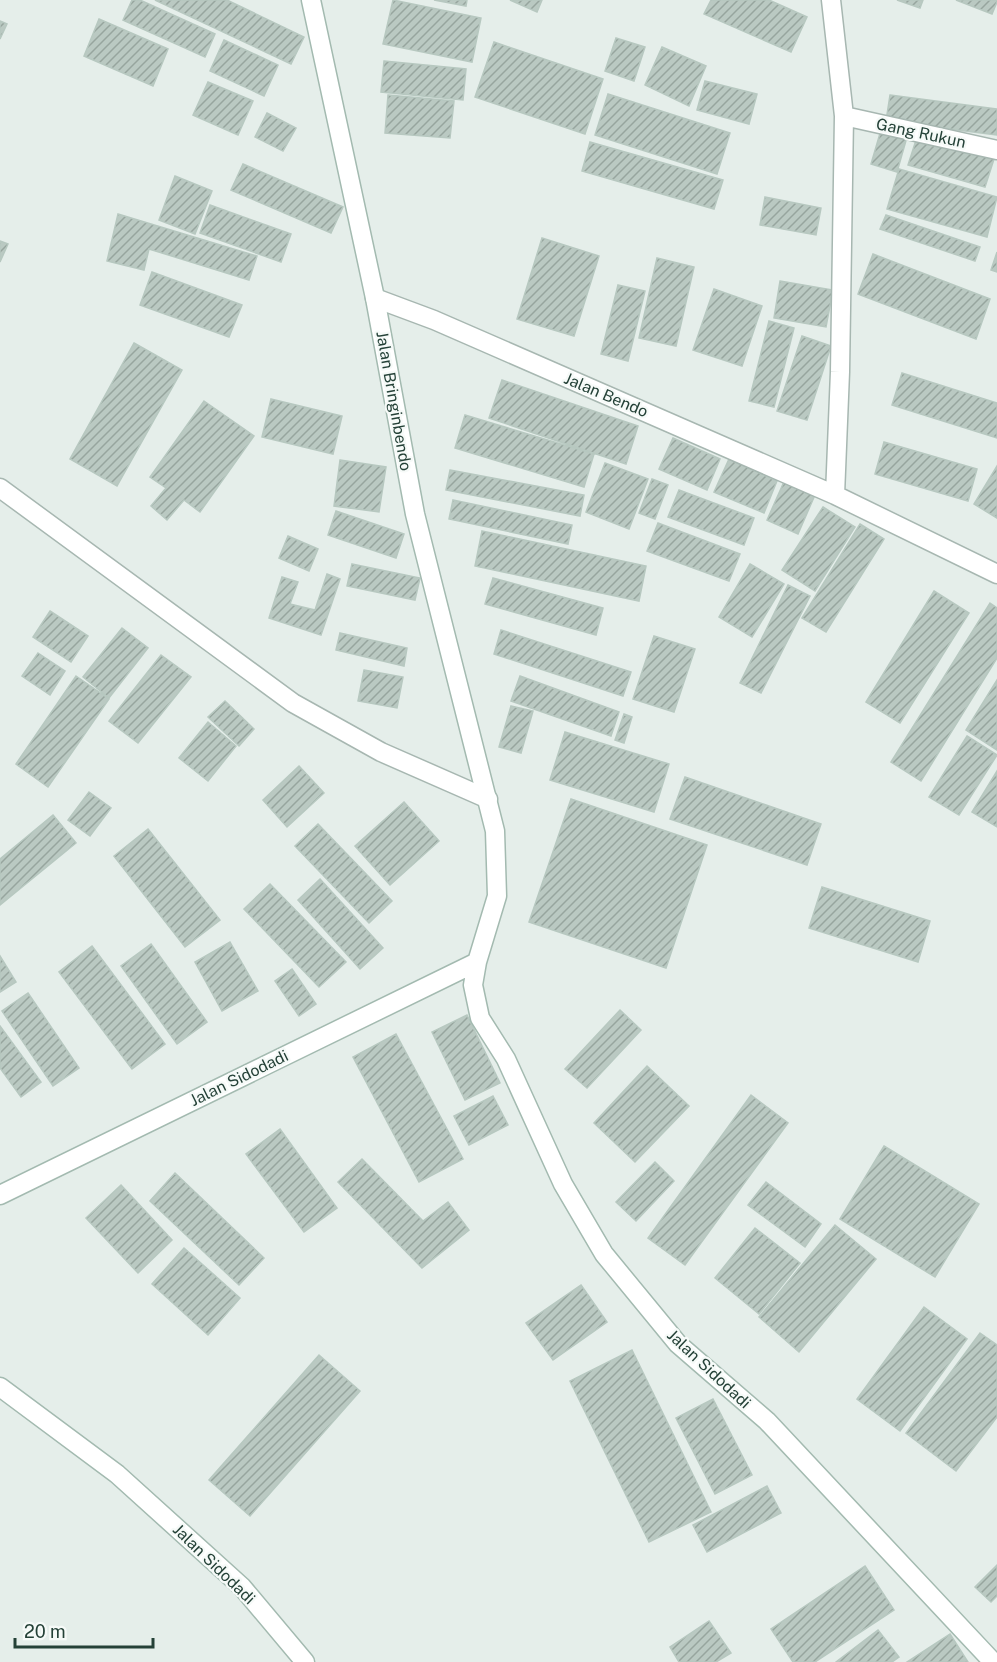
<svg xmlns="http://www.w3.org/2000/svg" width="997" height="1662" viewBox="0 0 997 1662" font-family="'Public Sans',sans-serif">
<defs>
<pattern id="building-hatch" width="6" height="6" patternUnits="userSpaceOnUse" patternTransform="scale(1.5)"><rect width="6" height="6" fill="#bac9c2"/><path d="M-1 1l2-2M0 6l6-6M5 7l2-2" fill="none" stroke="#97a59e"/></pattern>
</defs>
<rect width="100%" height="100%" fill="#e5eeea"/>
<path fill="url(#building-hatch)" stroke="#b7c8c0" stroke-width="1.5" d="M 132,0 L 140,0 L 215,34 L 205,57 L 123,20 Z
M 155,0 L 227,0 L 304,37 L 291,64 Z
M 393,0 L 481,18 L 472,62 L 383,44 Z
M 434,0 L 467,0 L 466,6 Z
M 510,0 L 542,0 L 537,12 Z
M 711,0 L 769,0 L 807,17 L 791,52 L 704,14 Z
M 897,0 L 923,0 L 920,8 Z
M 956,0 L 997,0 L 997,2 L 992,14 Z
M 99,19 L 168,49 L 153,86 L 84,56 Z
M 0,21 L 7,24 L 0,39 Z
M 616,38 L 645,47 L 634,81 L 605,71 Z
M 224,40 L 278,65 L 264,96 L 210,71 Z
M 494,42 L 603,79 L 585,134 L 475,97 Z
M 662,47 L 706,66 L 689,106 L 645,85 Z
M 384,61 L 466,69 L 463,100 L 381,92 Z
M 705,81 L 757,94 L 749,124 L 697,110 Z
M 208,82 L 253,101 L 238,135 L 193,115 Z
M 608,94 L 730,133 L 717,174 L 595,135 Z
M 388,95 L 454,101 L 450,138 L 385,133 Z
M 890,95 L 997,109 L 997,135 L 886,121 Z
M 267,113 L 296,128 L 283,151 L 255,137 Z
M 881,130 L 907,137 L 897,172 L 871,164 Z
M 918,134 L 995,156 L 985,187 L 908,165 Z
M 590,142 L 723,180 L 714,209 L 582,171 Z
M 243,164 L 343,207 L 331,233 L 231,190 Z
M 899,169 L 997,197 L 987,237 L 887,209 Z
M 175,176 L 212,191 L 195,234 L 159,220 Z
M 765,197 L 821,208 L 816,235 L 760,225 Z
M 210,205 L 291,234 L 281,262 L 200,233 Z
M 118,214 L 257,256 L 249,280 L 149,249 L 144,270 L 107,261 Z
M 886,215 L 980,247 L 975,261 L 880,229 Z
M 542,238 L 599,256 L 574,336 L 517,319 Z
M 0,241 L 8,244 L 0,262 Z
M 997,252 L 997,272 L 991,270 Z
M 873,254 L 990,299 L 976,339 L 858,294 Z
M 657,258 L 694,267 L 676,346 L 639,338 Z
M 152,272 L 242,305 L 229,337 L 140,305 Z
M 780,281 L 833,290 L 826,327 L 774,318 Z
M 618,285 L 645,291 L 628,361 L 601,354 Z
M 714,289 L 762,306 L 742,366 L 693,350 Z
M 769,321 L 794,328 L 774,407 L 749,401 Z
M 802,336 L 831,346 L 807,420 L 777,411 Z
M 134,343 L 182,370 L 117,486 L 70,459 Z
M 902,373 L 997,403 L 997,438 L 892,405 Z
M 502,380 L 638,426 L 626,464 L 489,418 Z
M 271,399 L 342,416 L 333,454 L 262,437 Z
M 204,401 L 254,436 L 200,512 L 184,500 L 167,520 L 151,506 L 166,488 L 150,477 Z
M 465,415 L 594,454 L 584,487 L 455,448 Z
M 673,438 L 720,459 L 707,490 L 659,469 Z
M 884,442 L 977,469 L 968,501 L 875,474 Z
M 729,459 L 777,481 L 764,513 L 714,492 Z
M 340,460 L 386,467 L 379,512 L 334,506 Z
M 605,463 L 648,479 L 629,529 L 586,512 Z
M 997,466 L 997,518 L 974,504 Z
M 450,470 L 584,495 L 580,516 L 446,490 Z
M 787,475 L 818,488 L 798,534 L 767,520 Z
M 652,479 L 668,485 L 655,519 L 639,513 Z
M 679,490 L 754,518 L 744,545 L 668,517 Z
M 453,500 L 572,525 L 568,544 L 449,519 Z
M 823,507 L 855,527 L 815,591 L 782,570 Z
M 336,511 L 404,534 L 396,558 L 328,535 Z
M 658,523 L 740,554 L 729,581 L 647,551 Z
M 860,524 L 884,539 L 826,632 L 802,618 Z
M 482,531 L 646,566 L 639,601 L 475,566 Z
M 288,536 L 318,549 L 309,571 L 279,558 Z
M 352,564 L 420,578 L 415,600 L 347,586 Z
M 750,564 L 784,584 L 752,637 L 719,617 Z
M 327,574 L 340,579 L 321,635 L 269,618 L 282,577 L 298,582 L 290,604 L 315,610 Z
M 493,578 L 603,608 L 596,635 L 485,604 Z
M 788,585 L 810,596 L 761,693 L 740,683 Z
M 934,591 L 969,613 L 900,723 L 866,702 Z
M 990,603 L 997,608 L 997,658 L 921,781 L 891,762 Z
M 50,611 L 88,636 L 71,662 L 33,637 Z
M 122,628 L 148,648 L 109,698 L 83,677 Z
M 501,630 L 631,672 L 623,696 L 494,654 Z
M 340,633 L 407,648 L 404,666 L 336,650 Z
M 654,636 L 695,649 L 674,712 L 633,699 Z
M 38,653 L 65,671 L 50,695 L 22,676 Z
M 161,655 L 191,677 L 138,743 L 109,721 Z
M 364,670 L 403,677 L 397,708 L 358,701 Z
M 76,676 L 109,699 L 48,787 L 16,764 Z
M 520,676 L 619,712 L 611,736 L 511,701 Z
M 997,680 L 997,750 L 966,730 Z
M 225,701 L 254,729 L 239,746 L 208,717 Z
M 511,706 L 533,711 L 521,753 L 499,747 Z
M 624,714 L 632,717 L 624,743 L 615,740 Z
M 208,722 L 236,746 L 208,781 L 179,758 Z
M 565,732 L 669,764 L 654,812 L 550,780 Z
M 967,736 L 997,755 L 959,815 L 929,797 Z
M 299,766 L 324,793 L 287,827 L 263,800 Z
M 997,771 L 997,827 L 972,812 Z
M 685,777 L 821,824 L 807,865 L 670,819 Z
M 89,792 L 111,808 L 90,836 L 68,820 Z
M 571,799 L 707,845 L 666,968 L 529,922 Z
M 404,802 L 439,841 L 390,885 L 355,846 Z
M 53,815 L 76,843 L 0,905 L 0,859 Z
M 318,824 L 392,901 L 369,923 L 295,846 Z
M 148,829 L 220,920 L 185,947 L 114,856 Z
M 320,879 L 383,948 L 360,969 L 298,900 Z
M 270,884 L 346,962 L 319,987 L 244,909 Z
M 822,887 L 930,921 L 918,962 L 809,928 Z
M 230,942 L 258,991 L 222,1011 L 195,962 Z
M 151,944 L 207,1022 L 177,1044 L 121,966 Z
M 92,946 L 165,1044 L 132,1069 L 59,972 Z
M 0,956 L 16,982 L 0,992 Z
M 292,969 L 316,1004 L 299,1016 L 275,981 Z
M 28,993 L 79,1068 L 53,1086 L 2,1011 Z
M 620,1010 L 641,1030 L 587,1088 L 565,1069 Z
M 467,1015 L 500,1083 L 465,1100 L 432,1032 Z
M 0,1026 L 41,1082 L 21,1097 L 0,1068 Z
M 396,1034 L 463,1159 L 419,1182 L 353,1057 Z
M 647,1066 L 689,1106 L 635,1162 L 594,1123 Z
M 751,1095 L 788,1123 L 685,1265 L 648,1238 Z
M 493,1096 L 508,1125 L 469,1145 L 454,1116 Z
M 280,1129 L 337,1208 L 304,1232 L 246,1154 Z
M 884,1146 L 979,1204 L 935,1277 L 840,1219 Z
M 362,1159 L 423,1221 L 448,1202 L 469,1230 L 422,1268 L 338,1182 Z
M 655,1162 L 674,1181 L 636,1221 L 616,1202 Z
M 175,1173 L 264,1258 L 239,1285 L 150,1201 Z
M 766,1182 L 821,1224 L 805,1247 L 748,1205 Z
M 121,1185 L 172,1240 L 138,1273 L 86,1218 Z
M 835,1225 L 876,1259 L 799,1352 L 759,1317 Z
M 755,1228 L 800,1263 L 759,1314 L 715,1278 Z
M 184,1248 L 240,1298 L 208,1335 L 152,1284 Z
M 581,1285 L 607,1322 L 553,1360 L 526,1323 Z
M 924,1307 L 967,1339 L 900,1431 L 857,1399 Z
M 980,1333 L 997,1345 L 997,1417 L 956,1471 L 906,1433 Z
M 632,1350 L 711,1512 L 649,1542 L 570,1381 Z
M 319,1355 L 360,1391 L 250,1516 L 209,1480 Z
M 713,1399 L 752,1475 L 715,1494 L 676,1418 Z
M 767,1486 L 781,1513 L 707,1552 L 693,1525 Z
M 997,1565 L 997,1596 L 991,1602 L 975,1587 Z
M 865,1566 L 894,1610 L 815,1662 L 793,1662 L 771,1629 Z
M 709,1621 L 731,1653 L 716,1662 L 679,1662 L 670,1647 Z
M 878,1630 L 899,1657 L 892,1662 L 836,1662 Z
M 950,1634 L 968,1662 L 907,1662 Z"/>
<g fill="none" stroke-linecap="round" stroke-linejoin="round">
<defs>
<path id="street" d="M 831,0 L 844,116 L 840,372 L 835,495
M 844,116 L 997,150
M 375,298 L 434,320 L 835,495 L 997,574
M 0,488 L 293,703 L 381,752 L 488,799"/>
<path id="secondary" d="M 311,0 L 375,298 L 415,514 L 495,831 L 497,896 L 477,962 L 473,985 L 480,1018 L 506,1059 L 563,1184 L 604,1254 L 678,1344 L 767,1421 L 993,1662
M 0,1195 L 477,962
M 0,1387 L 117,1474 L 242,1587 L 305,1662"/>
</defs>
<use href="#street" stroke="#a7b7b1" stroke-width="21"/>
<use href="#secondary" stroke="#a3bab0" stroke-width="21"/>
<use href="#street" stroke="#fff" stroke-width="18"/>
<use href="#secondary" stroke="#fff" stroke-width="18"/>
</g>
<g text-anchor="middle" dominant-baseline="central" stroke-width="4.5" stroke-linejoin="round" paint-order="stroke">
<g font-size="16" fill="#244137" stroke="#f6faf8">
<text transform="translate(921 133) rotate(12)">Gang Rukun</text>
<text transform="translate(606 395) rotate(23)">Jalan Bendo</text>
<text transform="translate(394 401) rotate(80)">Jalan Bringinbendo</text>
<text transform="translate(239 1078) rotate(-26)">Jalan Sidodadi</text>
<text transform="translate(709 1369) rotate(43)">Jalan Sidodadi</text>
<text transform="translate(214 1564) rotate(44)">Jalan Sidodadi</text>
</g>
</g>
<path d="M15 1638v9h138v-9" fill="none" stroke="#244137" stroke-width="3"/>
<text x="24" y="1638" font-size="18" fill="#244137" stroke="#f6faf8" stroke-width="4.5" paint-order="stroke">20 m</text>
</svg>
